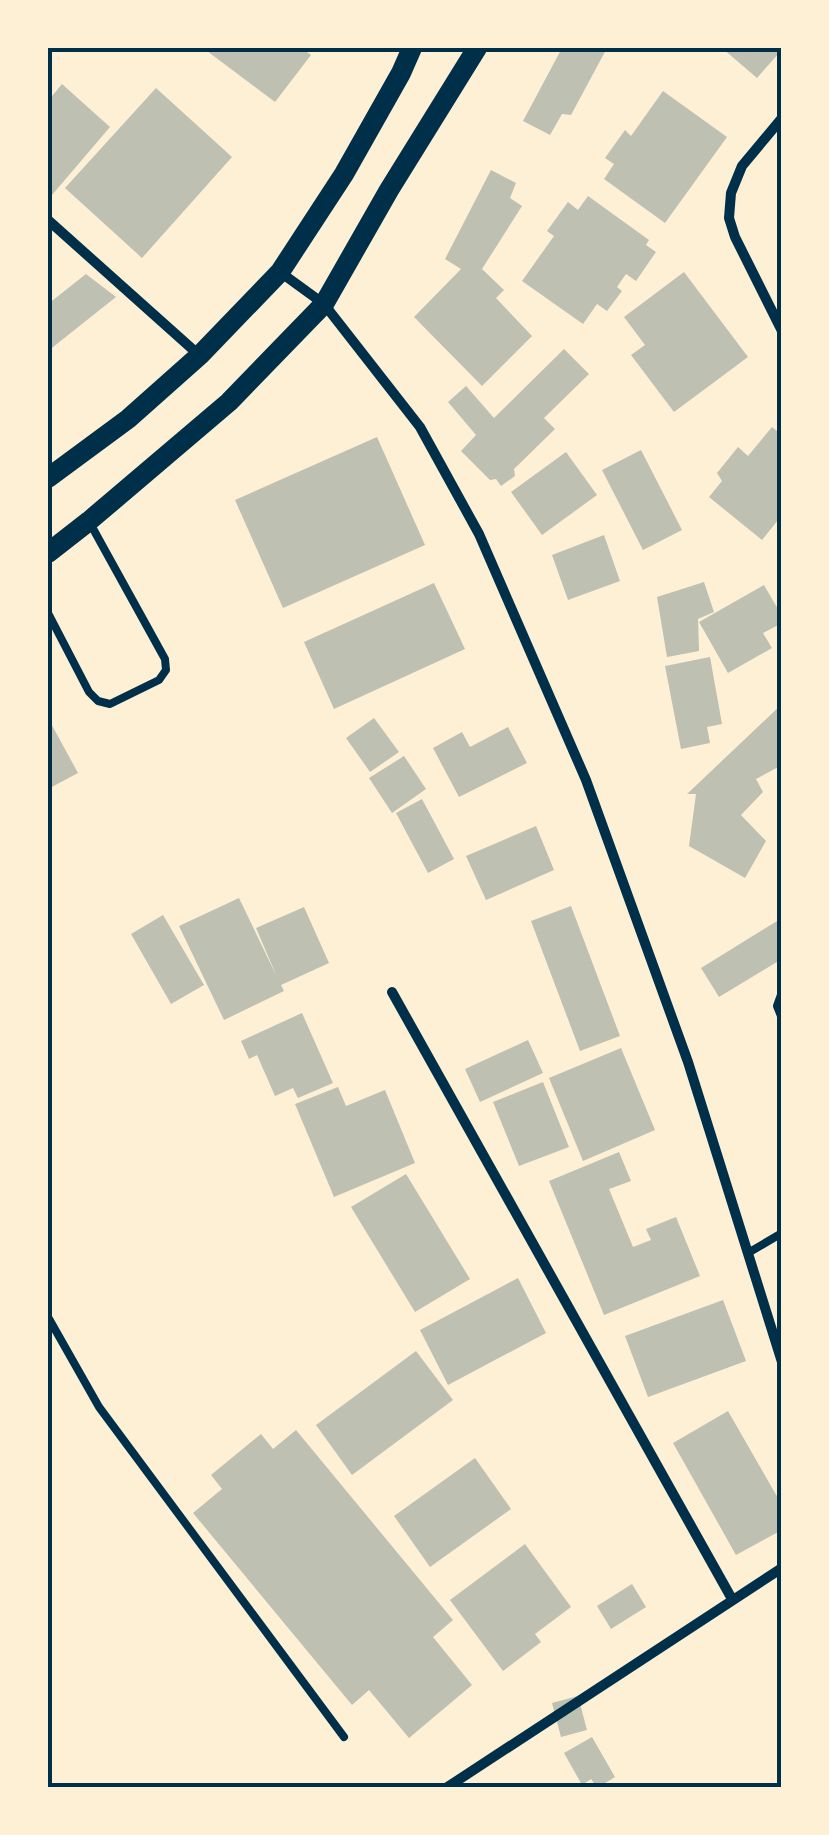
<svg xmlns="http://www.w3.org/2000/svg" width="829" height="1835" viewBox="0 0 829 1835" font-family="Karla,sans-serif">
<rect width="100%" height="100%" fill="#fdf0d5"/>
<path fill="#bec0b2" d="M 203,48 L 301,48 L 311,55 L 275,102 Z
M 562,48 L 607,48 L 571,115 L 562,114 L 550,135 L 523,121 Z
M 722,48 L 782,48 L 782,55 L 779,53 L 757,78 Z
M 62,84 L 110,127 L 52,195 L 48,192 L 48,101 Z
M 156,88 L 232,157 L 142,258 L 65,188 Z
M 663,91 L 727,137 L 665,223 L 604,179 L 614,164 L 605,158 L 625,130 L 631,136 Z
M 491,170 L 516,183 L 510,198 L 522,206 L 482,269 L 504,290 L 496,298 L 532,336 L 482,386 L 414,317 L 461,269 L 445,259 Z
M 588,196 L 649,240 L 646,245 L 656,252 L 636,281 L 626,274 L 617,287 L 622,291 L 607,311 L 597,304 L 583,324 L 522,281 L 554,236 L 547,231 L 568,202 L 578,210 Z
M 684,272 L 748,357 L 674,412 L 631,355 L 645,345 L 624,317 Z
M 86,274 L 116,297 L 48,351 L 48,304 Z
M 564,349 L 589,374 L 544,418 L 555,429 L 514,469 L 515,476 L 501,486 L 496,479 L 490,480 L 461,451 L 476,435 L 448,402 L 466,386 L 494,418 Z
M 772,427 L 782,435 L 782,515 L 762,540 L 709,497 L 722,481 L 717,473 L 738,447 L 748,456 Z
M 377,437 L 425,545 L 283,608 L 235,500 Z
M 641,450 L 682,530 L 643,550 L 602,470 Z
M 566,452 L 597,495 L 542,535 L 511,492 Z
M 604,535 L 620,581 L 568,600 L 552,555 Z
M 704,582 L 714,612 L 698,619 L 699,651 L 667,657 L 657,597 Z
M 434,583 L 465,649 L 334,709 L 304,642 Z
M 764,585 L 782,616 L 782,623 L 763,633 L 772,648 L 728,673 L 699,622 Z
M 710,657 L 722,724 L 707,727 L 710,743 L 681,749 L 665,666 Z
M 782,704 L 782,765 L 756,779 L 763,792 L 741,815 L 766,841 L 745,878 L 689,846 L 696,794 L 687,794 Z
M 48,718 L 78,773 L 48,789 Z
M 374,718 L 399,752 L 370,772 L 346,738 Z
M 508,727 L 527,763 L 459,797 L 433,748 L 462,732 L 470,747 Z
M 404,756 L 426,789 L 392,813 L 369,778 Z
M 422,799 L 454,859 L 428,873 L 396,813 Z
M 536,826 L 554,870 L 486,900 L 466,856 Z
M 239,898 L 277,977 L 256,928 L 304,907 L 329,963 L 281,985 L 284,991 L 224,1020 L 179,926 Z
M 571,906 L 620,1036 L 580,1051 L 531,921 Z
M 163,915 L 204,985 L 171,1004 L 131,934 Z
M 782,918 L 782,959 L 719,997 L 701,968 Z
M 302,1013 L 333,1083 L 298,1098 L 293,1088 L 275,1096 L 257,1055 L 249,1059 L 241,1041 Z
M 528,1040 L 543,1073 L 480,1102 L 465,1069 Z
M 621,1048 L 655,1130 L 583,1161 L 549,1078 Z
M 543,1082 L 569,1147 L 519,1166 L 493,1102 Z
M 338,1087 L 346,1106 L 385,1090 L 415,1163 L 334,1197 L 295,1104 Z
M 619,1152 L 631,1181 L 609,1189 L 633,1247 L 651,1240 L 646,1229 L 676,1217 L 700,1276 L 604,1315 L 549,1181 Z
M 406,1174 L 470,1279 L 415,1312 L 351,1207 Z
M 518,1278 L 546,1333 L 448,1385 L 420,1330 Z
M 723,1300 L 746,1361 L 648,1397 L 625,1336 Z
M 416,1351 L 453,1400 L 352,1475 L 316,1425 Z
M 728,1411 L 782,1505 L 782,1530 L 736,1555 L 673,1443 Z
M 296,1430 L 453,1620 L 433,1637 L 472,1685 L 409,1738 L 369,1690 L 352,1705 L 193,1513 L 222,1489 L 211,1475 L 261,1434 L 273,1449 Z
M 475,1458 L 511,1509 L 430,1567 L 394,1516 Z
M 525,1544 L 571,1607 L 535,1634 L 541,1642 L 503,1671 L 450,1600 Z
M 632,1584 L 646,1607 L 611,1629 L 597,1606 Z
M 578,1696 L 587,1730 L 561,1737 L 552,1703 Z
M 592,1737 L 615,1777 L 597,1788 L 591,1779 L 582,1785 L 564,1753 Z"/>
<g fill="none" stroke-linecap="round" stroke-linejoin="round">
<path stroke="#003049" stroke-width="8" d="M 48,613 L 89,692 L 98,701 L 110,704 L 159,680 L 166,670 L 165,659 L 91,525
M 748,1253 L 782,1233
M 48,1317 L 99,1407 L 344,1737"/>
<path stroke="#003049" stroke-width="10" d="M 782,118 L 742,166 L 731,193 L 729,218 L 735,237 L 782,331
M 48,220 L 199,355
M 280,272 L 324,304 L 420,427 L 479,534 L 586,780 L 688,1062 L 782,1362
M 392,992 L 732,1599
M 782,995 L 778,1006 L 782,1016
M 446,1788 L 782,1568"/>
<path stroke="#003049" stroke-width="20" d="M 48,478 L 128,419 L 200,355 L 280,272 L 344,174 L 401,73 L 412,48
M 48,553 L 89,521 L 229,402 L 324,304 L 389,190 L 477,48"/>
</g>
<rect width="829" height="1835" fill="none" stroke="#fdf0d5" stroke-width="100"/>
<rect x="50" y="50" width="729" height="1735" fill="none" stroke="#003049" stroke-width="4"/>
</svg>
